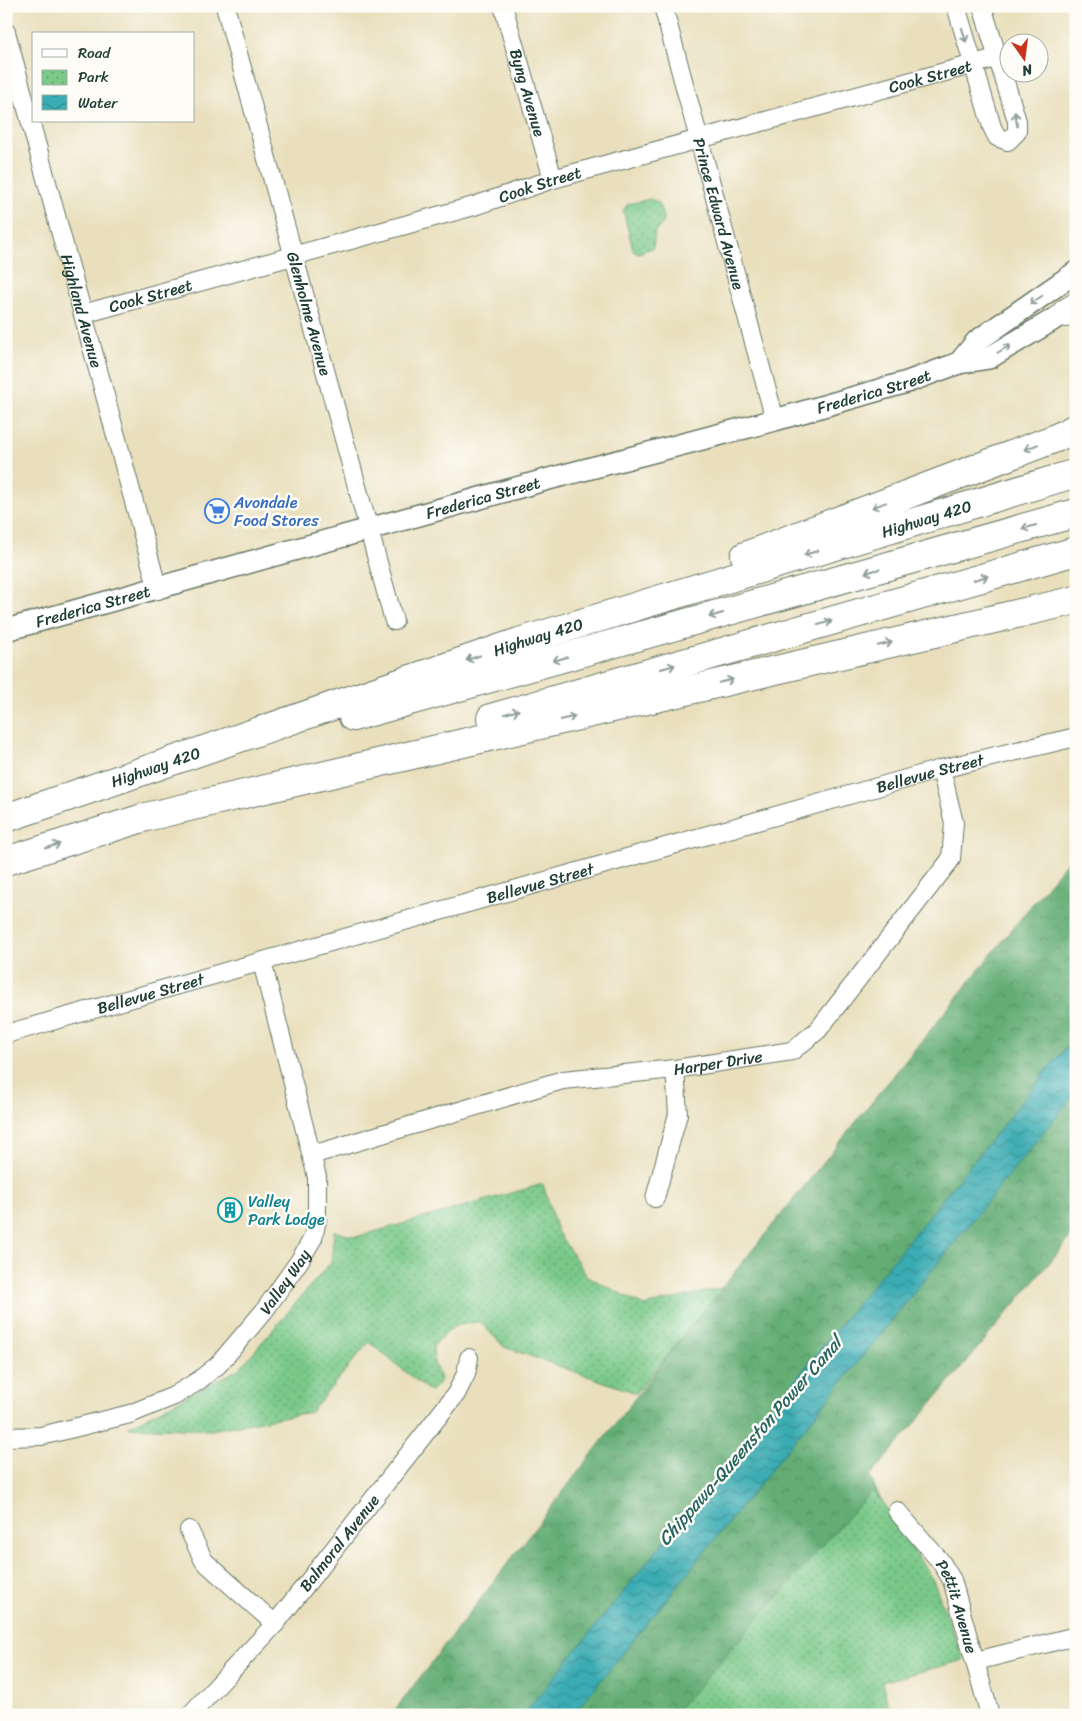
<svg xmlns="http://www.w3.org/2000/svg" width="1082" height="1721" viewBox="0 0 1082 1721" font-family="Sriracha,sans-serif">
<defs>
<pattern id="forest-crowns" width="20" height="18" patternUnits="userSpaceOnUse" patternTransform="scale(1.25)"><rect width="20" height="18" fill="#63ad75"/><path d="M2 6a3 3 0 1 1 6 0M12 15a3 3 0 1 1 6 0" fill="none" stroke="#518e61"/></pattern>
<pattern id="park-dots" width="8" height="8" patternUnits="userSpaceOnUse" patternTransform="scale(1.25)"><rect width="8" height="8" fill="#7ac989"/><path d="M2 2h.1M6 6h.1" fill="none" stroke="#63a471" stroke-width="1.8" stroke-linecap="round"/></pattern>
<pattern id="water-waves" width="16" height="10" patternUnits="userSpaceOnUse" patternTransform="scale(1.25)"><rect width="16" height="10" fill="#3aacb3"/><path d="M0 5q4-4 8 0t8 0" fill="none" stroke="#308d92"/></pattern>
</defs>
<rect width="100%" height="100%" fill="#fdfcf7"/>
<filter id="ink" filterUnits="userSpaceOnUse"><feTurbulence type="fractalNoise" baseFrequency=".02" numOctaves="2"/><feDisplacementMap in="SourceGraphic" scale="10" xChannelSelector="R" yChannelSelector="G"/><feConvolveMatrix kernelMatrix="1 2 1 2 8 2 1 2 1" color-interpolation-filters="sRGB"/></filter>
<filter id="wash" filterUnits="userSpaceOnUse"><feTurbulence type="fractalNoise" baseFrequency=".0096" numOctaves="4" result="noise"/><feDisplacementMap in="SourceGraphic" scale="20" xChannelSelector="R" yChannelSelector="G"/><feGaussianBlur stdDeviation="1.12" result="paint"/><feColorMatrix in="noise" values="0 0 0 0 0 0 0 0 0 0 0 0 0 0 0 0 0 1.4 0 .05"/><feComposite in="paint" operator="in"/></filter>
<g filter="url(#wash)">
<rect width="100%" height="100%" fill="#e9dfbc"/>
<path fill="url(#forest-crowns)" stroke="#417554" d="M 1076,850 L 1076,1035 L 523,1715 L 391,1715 L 682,1337 Z
M 1076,1092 L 1076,1231 L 870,1477 L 881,1500 L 694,1715 L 572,1715 Z"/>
<path fill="url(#park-dots)" stroke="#4c835e" d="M 650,199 L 659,203 L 664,222 L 655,232 L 653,248 L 638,253 L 633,250 L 623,210 L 628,204 Z
M 543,1184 L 557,1231 L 587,1276 L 644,1306 L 722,1288 L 636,1393 L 504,1347 L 480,1322 C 453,1324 450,1327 433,1347 L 434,1363 L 441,1381 L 430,1392 L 369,1342 L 311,1412 L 211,1430 L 127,1427 L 239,1369 L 331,1262 L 334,1231 L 356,1237 Z
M 871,1491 L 881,1500 L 933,1580 L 964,1660 L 882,1682 L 891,1715 L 673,1715 Z"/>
<path fill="url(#water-waves)" stroke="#2c7474" d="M 1076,1035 L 1076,1092 L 573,1715 L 523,1715 Z"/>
</g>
<g filter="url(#ink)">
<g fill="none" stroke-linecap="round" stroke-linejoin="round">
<defs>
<g id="minor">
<path id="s1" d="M 225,6 L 394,621"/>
<path id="s2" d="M 503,6 L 553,179"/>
<path id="s3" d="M 663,6 L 775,420"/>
<path d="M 956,6 L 992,127 L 997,137 L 1008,141 L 1017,132 L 1017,121 L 982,6"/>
<path id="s4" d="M 6,32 L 158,590"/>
<path id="s5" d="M 83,314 L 474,206 L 553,179 L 996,58"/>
<path id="s6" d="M 6,1034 L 941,769 L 1076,737"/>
<path id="s7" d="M 312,1155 L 563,1080 L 675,1069 L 792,1051 L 818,1030 L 951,859 L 954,823 L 941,769"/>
<path d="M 655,1198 L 678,1114 L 675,1069"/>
<path id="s8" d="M 6,1437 L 41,1436 L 130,1414 L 174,1396 L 198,1381 L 218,1365 L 264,1311 L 300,1260 L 313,1238 L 317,1220 L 317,1177 L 262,962"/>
<path id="s9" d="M 897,1511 L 941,1562 L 952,1580 L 990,1715"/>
<path d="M 189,1530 L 204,1561 L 275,1624"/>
<path d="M 976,1661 L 1076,1636"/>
<path id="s10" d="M 190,1715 L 275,1624 L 456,1394 L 466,1374 L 469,1358"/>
</g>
<g id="tertiary">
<path d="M 959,363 L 977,341 L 1076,272"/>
<path id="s11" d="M 6,630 L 545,480 L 775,420 L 907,382 L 959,363 L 989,358 L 1076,306"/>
</g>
<g id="motorway">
<path d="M 1066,313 L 1076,307"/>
<path d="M 745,556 L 1056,438 L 1076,428"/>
<path d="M 353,717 L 1076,513"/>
<path d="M 491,718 L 1076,551"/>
<path id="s12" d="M 6,818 L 519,642 L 1076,473"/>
<path d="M 6,861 L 146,817 L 1076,600"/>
</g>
</defs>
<use href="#minor" stroke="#667664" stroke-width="20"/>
<use href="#tertiary" stroke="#667664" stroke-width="24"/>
<use href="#motorway" stroke="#667664" stroke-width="30"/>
<use href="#minor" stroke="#fff" stroke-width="18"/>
<use href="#tertiary" stroke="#fff" stroke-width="21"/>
<use href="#motorway" stroke="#fff" stroke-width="28"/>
</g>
<defs><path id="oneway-shaft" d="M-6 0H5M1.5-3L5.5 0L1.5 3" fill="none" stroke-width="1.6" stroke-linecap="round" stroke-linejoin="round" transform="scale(1.25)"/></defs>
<g stroke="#8f9e9a">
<use href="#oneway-shaft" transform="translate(964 35) rotate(74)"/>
<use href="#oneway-shaft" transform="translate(1016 119) rotate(-100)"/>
<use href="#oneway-shaft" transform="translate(1036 300) rotate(145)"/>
<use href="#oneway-shaft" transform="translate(1004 349) rotate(-30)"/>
<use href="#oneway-shaft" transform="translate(1031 447) rotate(159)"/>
<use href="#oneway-shaft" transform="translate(879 505) rotate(159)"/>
<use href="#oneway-shaft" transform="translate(1029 527) rotate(164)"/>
<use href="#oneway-shaft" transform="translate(811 553) rotate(163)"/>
<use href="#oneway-shaft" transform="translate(872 571) rotate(164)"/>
<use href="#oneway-shaft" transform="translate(981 578) rotate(-16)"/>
<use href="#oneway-shaft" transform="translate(716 615) rotate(164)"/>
<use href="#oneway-shaft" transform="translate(825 623) rotate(-16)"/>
<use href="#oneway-shaft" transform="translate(885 644) rotate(-13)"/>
<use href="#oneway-shaft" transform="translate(473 658) rotate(161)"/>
<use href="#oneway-shaft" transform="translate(560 659) rotate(164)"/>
<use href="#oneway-shaft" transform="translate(668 667) rotate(-16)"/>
<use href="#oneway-shaft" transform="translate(726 681) rotate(-13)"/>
<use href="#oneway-shaft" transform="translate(512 712) rotate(-16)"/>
<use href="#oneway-shaft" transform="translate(568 718) rotate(-13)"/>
<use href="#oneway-shaft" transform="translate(53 846) rotate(-18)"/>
</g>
</g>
<defs>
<symbol id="supermarket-ring" viewBox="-11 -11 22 22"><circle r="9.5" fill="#fdfcf7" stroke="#3f7fe0" stroke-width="1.5"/><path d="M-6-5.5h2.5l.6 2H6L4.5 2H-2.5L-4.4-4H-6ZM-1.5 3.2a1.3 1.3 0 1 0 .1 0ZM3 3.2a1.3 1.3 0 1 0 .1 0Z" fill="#3f7fe0"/></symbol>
<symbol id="building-ring" viewBox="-11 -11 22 22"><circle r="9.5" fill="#fdfcf7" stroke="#0f9aa8" stroke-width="1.5"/><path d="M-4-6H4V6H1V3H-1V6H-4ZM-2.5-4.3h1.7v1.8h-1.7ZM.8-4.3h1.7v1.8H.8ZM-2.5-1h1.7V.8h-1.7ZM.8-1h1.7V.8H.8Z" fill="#0f9aa8"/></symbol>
</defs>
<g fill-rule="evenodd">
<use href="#supermarket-ring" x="203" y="497" width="28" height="28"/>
<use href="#building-ring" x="216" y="1196" width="28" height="28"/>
</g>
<g text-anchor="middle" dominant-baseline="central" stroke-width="5" stroke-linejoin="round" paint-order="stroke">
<g font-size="16" fill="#1f3d34" stroke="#fdfcf7">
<text stroke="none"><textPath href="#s5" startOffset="880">Cook Street</textPath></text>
<text stroke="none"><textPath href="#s2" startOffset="90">Byng Avenue</textPath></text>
<text stroke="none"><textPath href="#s5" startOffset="475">Cook Street</textPath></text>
<text stroke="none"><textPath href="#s3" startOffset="215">Prince Edward Avenue</textPath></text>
<text stroke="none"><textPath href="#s5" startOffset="70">Cook Street</textPath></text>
<text stroke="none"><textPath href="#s4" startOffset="289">Highland Avenue</textPath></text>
<text stroke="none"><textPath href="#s1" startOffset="319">Glenholme Avenue</textPath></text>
<text stroke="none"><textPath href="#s11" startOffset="900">Frederica Street</textPath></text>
<text stroke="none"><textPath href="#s11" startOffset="495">Frederica Street</textPath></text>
<text stroke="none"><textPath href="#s12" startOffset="968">Highway 420</textPath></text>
<text stroke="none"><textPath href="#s11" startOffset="90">Frederica Street</textPath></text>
<text stroke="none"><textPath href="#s12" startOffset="562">Highway 420</textPath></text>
<text stroke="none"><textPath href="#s12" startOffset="158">Highway 420</textPath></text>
<text stroke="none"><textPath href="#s6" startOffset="960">Bellevue Street</textPath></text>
<text stroke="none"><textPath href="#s6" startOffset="555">Bellevue Street</textPath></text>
<text stroke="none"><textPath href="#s6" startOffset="150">Bellevue Street</textPath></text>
<text stroke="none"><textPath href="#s7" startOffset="418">Harper Drive</textPath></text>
<text stroke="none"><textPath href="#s8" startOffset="335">Valley Way</textPath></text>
<text stroke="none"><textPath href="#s10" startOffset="228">Balmoral Avenue</textPath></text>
<text stroke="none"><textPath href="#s9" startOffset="115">Pettit Avenue</textPath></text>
</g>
<g font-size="16" fill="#366cbe" stroke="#fdfcf7" text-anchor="start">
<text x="234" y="502">Avondale<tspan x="234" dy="18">Food Stores</tspan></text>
</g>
<g font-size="16" fill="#0d838f" stroke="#fdfcf7" text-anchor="start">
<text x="248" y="1201">Valley<tspan x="248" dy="18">Park Lodge</tspan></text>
</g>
<g font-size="18" font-style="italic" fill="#286460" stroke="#fdfcf7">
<text transform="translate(750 1441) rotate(-49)">Chippawa-Queenston Power Canal</text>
</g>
</g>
<rect width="1082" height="1721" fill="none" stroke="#fdfcf7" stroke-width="25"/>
<rect x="32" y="32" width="162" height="90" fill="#fdfcf7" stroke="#a4b0a9"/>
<rect x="42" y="49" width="25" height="8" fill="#ffffff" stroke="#a4b0a9"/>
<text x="78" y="58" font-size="15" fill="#1f3d34">Road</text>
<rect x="42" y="70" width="25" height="15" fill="url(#park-dots)" stroke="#a4b0a9"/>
<text x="78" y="82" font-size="15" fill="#1f3d34">Park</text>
<rect x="42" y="95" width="25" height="15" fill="url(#water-waves)" stroke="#a4b0a9"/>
<text x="78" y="108" font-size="15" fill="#1f3d34">Water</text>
<g transform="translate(1024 58) rotate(166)"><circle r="24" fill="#fdfcf7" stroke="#a4b0a9"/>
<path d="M0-4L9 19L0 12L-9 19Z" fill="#c8321e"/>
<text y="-8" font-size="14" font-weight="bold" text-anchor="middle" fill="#1f3d34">N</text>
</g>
</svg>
